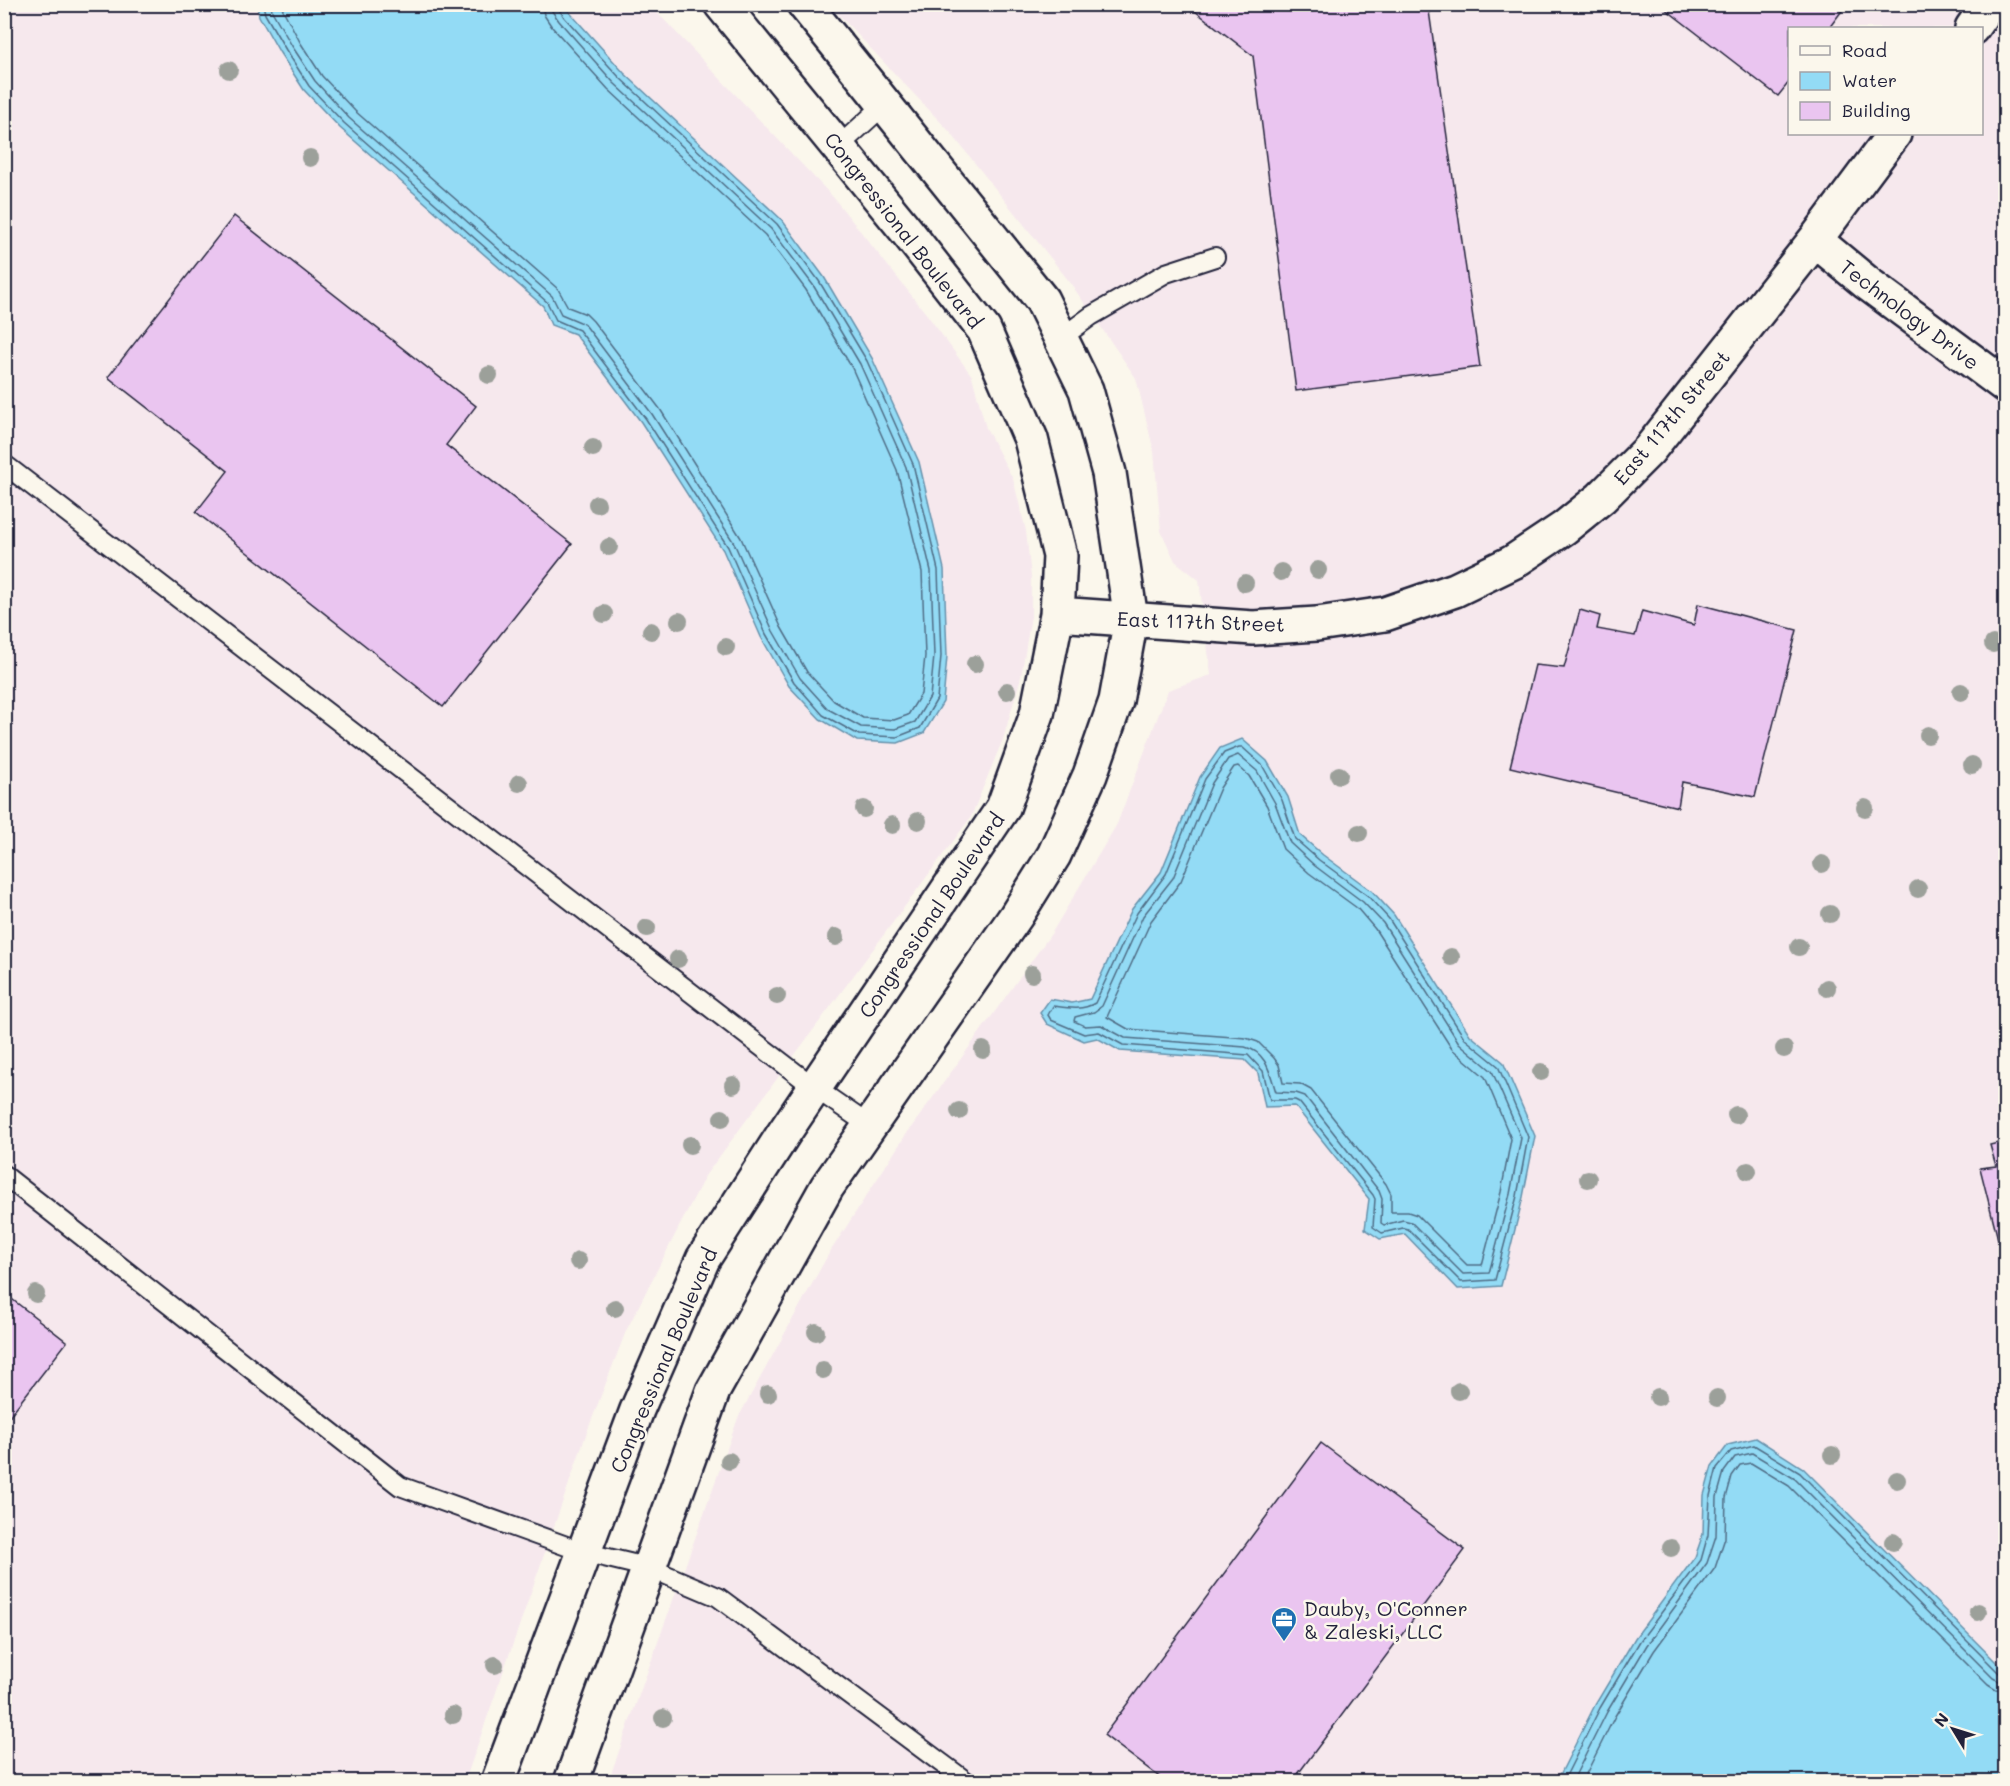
<svg xmlns="http://www.w3.org/2000/svg" width="2010" height="1786" viewBox="0 0 2010 1786" font-family="Mali,sans-serif">
<rect width="100%" height="100%" fill="#fbf7ec"/>
<filter id="ink" filterUnits="userSpaceOnUse"><feTurbulence type="fractalNoise" baseFrequency=".0167" numOctaves="2"/><feDisplacementMap in="SourceGraphic" scale="12" xChannelSelector="R" yChannelSelector="G"/><feConvolveMatrix kernelMatrix="1 2 1 2 8 2 1 2 1" color-interpolation-filters="sRGB"/></filter>
<g filter="url(#ink)">
<path fill="#f6e8ed" fill-rule="evenodd" d="M 5,5 L 650,5 L 833,197 L 928,316 L 972,376 L 986,428 L 1013,479 L 1026,531 L 1031,577 L 1031,616 L 1021,677 L 1003,739 L 971,817 L 705,1176 L 626,1331 L 587,1432 L 465,1781 L 5,1782 Z
M 831,5 L 2005,5 L 2005,1781 L 608,1782 L 738,1418 L 828,1255 L 905,1136 L 1051,934 L 1117,824 L 1168,690 L 1211,675 L 1199,580 L 1175,561 L 1161,531 L 1154,452 L 1136,378 L 1069,281 L 950,132 L 839,15 ZM 1790,28 L 1982,28 L 1982,134 L 1790,134 Z"/>
<path fill="#93dbf5" stroke="#6691ab" stroke-width="1.5" d="M 257,5 L 563,5 L 624,73 L 782,220 L 824,277 L 872,358 L 919,462 L 944,569 L 947,656 L 943,702 L 924,733 L 898,743 L 857,741 L 820,719 L 789,686 L 761,637 L 723,550 L 641,422 L 575,334 L 551,325 L 543,306 L 340,128 L 304,90 L 280,53 L 259,16 Z
M 1242,739 L 1267,761 L 1288,797 L 1300,835 L 1323,855 L 1372,891 L 1394,915 L 1470,1035 L 1503,1062 L 1535,1136 L 1523,1197 L 1501,1286 L 1458,1289 L 1405,1234 L 1380,1239 L 1365,1229 L 1369,1199 L 1295,1106 L 1265,1107 L 1258,1073 L 1245,1060 L 1120,1051 L 1097,1038 L 1084,1041 L 1047,1024 L 1040,1013 L 1050,999 L 1072,1003 L 1090,999 L 1132,909 L 1161,872 L 1200,777 L 1220,748 Z
M 1756,1438 L 1803,1468 L 2005,1671 L 2005,1781 L 1557,1781 L 1595,1705 L 1635,1638 L 1695,1557 L 1703,1534 L 1704,1495 L 1712,1466 L 1728,1445 Z"/>
<g fill="none" stroke-linecap="round" stroke-linejoin="round">
<path stroke="#4f6c85" stroke-width="1.5" d="M 263,4 L 265,14 L 286,50 L 309,86 L 344,123 L 547,302 L 556,320 L 579,330 L 646,419 L 728,547 L 766,634 L 794,682 L 823,715 L 859,735 L 897,737 L 920,728 L 937,699 L 941,656 L 938,570 L 913,464 L 867,361 L 819,281 L 777,224 L 620,78 L 564,17 L 559,9 L 559,4
M 271,4 L 272,11 L 292,46 L 315,81 L 349,118 L 552,296 L 561,314 L 580,322 L 586,326 L 652,414 L 734,543 L 773,631 L 800,678 L 828,709 L 861,727 L 895,729 L 915,722 L 930,697 L 934,656 L 931,571 L 906,467 L 860,364 L 813,285 L 771,229 L 614,83 L 559,21 L 552,11 L 551,4
M 280,4 L 300,42 L 322,76 L 355,111 L 558,289 L 568,307 L 586,314 L 593,321 L 660,409 L 741,538 L 781,627 L 807,672 L 834,701 L 863,718 L 894,720 L 908,715 L 921,694 L 925,656 L 922,572 L 897,470 L 852,368 L 806,290 L 765,235 L 608,89 L 552,27 L 544,15 L 542,4
M 1239,747 L 1242,747 L 1262,765 L 1282,800 L 1295,839 L 1319,860 L 1368,896 L 1389,919 L 1465,1039 L 1498,1066 L 1528,1137 L 1517,1196 L 1495,1280 L 1461,1282 L 1408,1229 L 1403,1228 L 1382,1233 L 1373,1227 L 1375,1199 L 1373,1195 L 1299,1102 L 1295,1100 L 1270,1100 L 1263,1071 L 1248,1055 L 1123,1045 L 1099,1032 L 1084,1034 L 1051,1020 L 1048,1015 L 1053,1006 C 1068,1008 1082,1011 1095,1003 L 1137,913 L 1166,874 L 1205,779 L 1224,753 Z
M 1238,755 L 1257,771 L 1275,803 L 1290,843 L 1315,866 L 1363,902 L 1383,923 L 1459,1043 L 1492,1071 L 1521,1138 L 1510,1194 L 1489,1273 L 1463,1274 L 1411,1222 L 1403,1220 L 1384,1225 L 1381,1223 L 1382,1199 L 1379,1191 L 1305,1096 L 1296,1093 L 1276,1092 C 1270,1074 1267,1052 1245,1047 L 1125,1038 L 1101,1025 L 1085,1026 L 1074,1021 L 1075,1017 L 1094,1012 L 1102,1006 L 1143,916 L 1173,878 L 1212,783 L 1228,759 Z
M 1238,766 L 1249,776 L 1267,806 L 1283,849 L 1309,873 L 1357,908 L 1375,929 L 1452,1049 L 1485,1077 L 1511,1139 L 1501,1192 L 1482,1265 L 1467,1265 L 1417,1215 L 1408,1212 L 1391,1212 L 1391,1194 L 1386,1184 L 1311,1090 L 1300,1084 L 1283,1083 L 1279,1065 L 1274,1058 L 1258,1042 L 1246,1038 L 1128,1029 L 1107,1017 L 1151,921 L 1181,881 L 1220,788 L 1234,767 Z
M 1563,1782 L 1600,1708 L 1640,1641 L 1701,1560 L 1708,1535 L 1710,1496 L 1717,1468 L 1731,1451 L 1754,1445 L 1800,1473 L 1999,1673 L 2006,1675
M 1572,1782 L 1607,1712 L 1647,1645 L 1707,1563 L 1716,1536 L 1717,1497 L 1724,1472 L 1735,1457 L 1752,1453 L 1795,1479 L 1993,1678 L 1999,1681 L 2006,1682
M 1582,1782 L 1615,1716 L 1654,1651 L 1715,1568 L 1725,1538 L 1726,1498 L 1732,1476 L 1740,1465 L 1751,1463 L 1789,1486 L 1988,1685 L 1996,1690 L 2006,1691"/>
</g>
<path fill="#eac5f0" stroke="#22223b" stroke-width="1.5" d="M 1186,4 L 1428,4 L 1480,367 L 1296,391 L 1253,56 Z
M 1659,4 L 1847,4 L 1829,28 L 1790,28 L 1790,81 L 1778,96 Z
M 234,216 L 476,406 L 446,445 L 572,544 L 443,707 L 196,512 L 228,471 L 108,377 Z
M 1698,604 L 1797,630 L 1755,797 L 1682,782 L 1678,807 L 1510,767 L 1535,665 L 1564,668 L 1580,610 L 1600,616 L 1597,629 L 1635,636 L 1642,611 L 1694,625 Z
M 2006,1141 L 2006,1271 L 1980,1168 L 1996,1166 L 1990,1145 Z
M 4,1293 L 67,1342 L 4,1423 Z
M 1321,1443 L 1465,1550 L 1292,1782 L 1166,1782 L 1104,1735 Z"/>
<g fill="none" stroke-linecap="round" stroke-linejoin="round">
<defs>
<path id="service" d="M 838,147 L 884,105
M 1061,338 L 1091,316 L 1166,273 L 1215,257
M 4,464 L 815,1088 L 870,1126
M 4,1175 L 400,1486 L 583,1552 L 650,1568 L 718,1597 L 967,1782"/>
<path id="minor" d="M 1972,28 L 1989,4
M 1815,240 L 1867,283 L 2006,386
M 1057,614 L 1253,628 L 1317,624 L 1385,614 L 1455,590 L 1513,562 L 1564,528 L 1601,498 L 1649,450 L 1815,240 L 1894,134
M 498,1782 L 637,1410 L 703,1259 L 784,1133 L 1003,808 L 1037,714 L 1057,614 L 1060,556 L 1031,439 L 984,330 L 905,229 L 721,4
M 571,1782 L 713,1391 L 827,1187 L 1016,916 L 1054,855 L 1090,775 L 1116,701 L 1131,619 L 1109,473 L 1086,390 L 1042,300 L 804,4"/>
</defs>
<use href="#service" stroke="#22223b" stroke-width="22"/>
<use href="#minor" stroke="#22223b" stroke-width="38"/>
<use href="#service" stroke="#fbf7ec" stroke-width="18"/>
<use href="#minor" stroke="#fbf7ec" stroke-width="33"/>
</g>
<g fill="#9ca09a">
<circle cx="229" cy="70" r="9"/>
<circle cx="310" cy="158" r="9"/>
<circle cx="489" cy="375" r="9"/>
<circle cx="593" cy="448" r="9"/>
<circle cx="597" cy="504" r="9"/>
<circle cx="609" cy="547" r="9"/>
<circle cx="1318" cy="570" r="9"/>
<circle cx="1281" cy="572" r="9"/>
<circle cx="1245" cy="583" r="9"/>
<circle cx="604" cy="614" r="9"/>
<circle cx="679" cy="621" r="9"/>
<circle cx="651" cy="631" r="9"/>
<circle cx="1993" cy="644" r="9"/>
<circle cx="726" cy="647" r="9"/>
<circle cx="975" cy="664" r="9"/>
<circle cx="1007" cy="691" r="9"/>
<circle cx="1961" cy="692" r="9"/>
<circle cx="1928" cy="735" r="9"/>
<circle cx="1972" cy="765" r="9"/>
<circle cx="1339" cy="775" r="9"/>
<circle cx="519" cy="783" r="9"/>
<circle cx="1865" cy="808" r="9"/>
<circle cx="864" cy="809" r="9"/>
<circle cx="918" cy="821" r="9"/>
<circle cx="892" cy="825" r="9"/>
<circle cx="1359" cy="833" r="9"/>
<circle cx="1822" cy="864" r="9"/>
<circle cx="1918" cy="889" r="9"/>
<circle cx="1830" cy="914" r="9"/>
<circle cx="647" cy="928" r="9"/>
<circle cx="836" cy="937" r="9"/>
<circle cx="1799" cy="947" r="9"/>
<circle cx="1451" cy="957" r="9"/>
<circle cx="678" cy="959" r="9"/>
<circle cx="1032" cy="974" r="9"/>
<circle cx="1827" cy="988" r="9"/>
<circle cx="777" cy="996" r="9"/>
<circle cx="1784" cy="1049" r="9"/>
<circle cx="983" cy="1050" r="9"/>
<circle cx="1541" cy="1072" r="9"/>
<circle cx="733" cy="1085" r="9"/>
<circle cx="959" cy="1111" r="9"/>
<circle cx="1736" cy="1115" r="9"/>
<circle cx="722" cy="1118" r="9"/>
<circle cx="690" cy="1145" r="9"/>
<circle cx="1748" cy="1171" r="9"/>
<circle cx="1588" cy="1179" r="9"/>
<circle cx="578" cy="1261" r="9"/>
<circle cx="36" cy="1294" r="9"/>
<circle cx="615" cy="1308" r="9"/>
<circle cx="816" cy="1332" r="9"/>
<circle cx="823" cy="1370" r="9"/>
<circle cx="1459" cy="1391" r="9"/>
<circle cx="768" cy="1394" r="9"/>
<circle cx="1658" cy="1397" r="9"/>
<circle cx="1717" cy="1398" r="9"/>
<circle cx="1832" cy="1455" r="9"/>
<circle cx="729" cy="1461" r="9"/>
<circle cx="1897" cy="1480" r="9"/>
<circle cx="1893" cy="1542" r="9"/>
<circle cx="1671" cy="1548" r="9"/>
<circle cx="1978" cy="1612" r="9"/>
<circle cx="495" cy="1665" r="9"/>
<circle cx="453" cy="1715" r="9"/>
<circle cx="663" cy="1718" r="9"/>
</g>
</g>
<defs>
<symbol id="office-pin" viewBox="-11 -11 22 30"><path d="M0 17L-7.5 6A9.5 9.5 0 1 1 7.5 6Z" fill="#1f6fb2" stroke="#fbf7ec"/><path d="M-6-3h4V-5.5h4V-3h4V5H-6ZM-1-4.5V-3h2v-1.5ZM-6 0V1H6V0Z" fill="#fff"/></symbol>
</defs>
<g fill-rule="evenodd">
<use href="#office-pin" x="1269" y="1605" width="30" height="40"/>
</g>
<g text-anchor="middle" dominant-baseline="central" stroke-width="5" stroke-linejoin="round" paint-order="stroke">
<g font-size="20" fill="#22223b" stroke="#fbf7ec">
<text transform="translate(904 230) rotate(52)">Congressional Boulevard</text>
<text transform="translate(1910 314) rotate(37)">Technology Drive</text>
<text transform="translate(1671 417) rotate(-50)">East 117th Street</text>
<text transform="translate(1201 621) rotate(2)">East 117th Street</text>
<text transform="translate(931 915) rotate(-56)">Congressional Boulevard</text>
<text transform="translate(663 1360) rotate(-67)">Congressional Boulevard</text>
</g>
<g font-size="20" fill="#22223b" stroke="#fbf7ec" text-anchor="start">
<text x="1304" y="1608">Dauby, O'Conner<tspan x="1304" dy="23">&amp; Zaleski, LLC</tspan></text>
</g>
</g>
<rect width="2010" height="1786" fill="none" stroke="#fbf7ec" stroke-width="24"/>
<rect x="12" y="12" width="1986" height="1762" fill="none" stroke="#22223b" stroke-width="2" filter="url(#ink)"/>
<rect x="1788" y="27" width="195" height="108" fill="#fbf7ec" stroke="#a4a2a5" stroke-width="1.5"/>
<rect x="1800" y="46" width="30" height="9" fill="#fbf7ec" stroke="#a4a2a5" stroke-width="1.5"/>
<text x="1842" y="57" font-size="18" fill="#22223b">Road</text>
<rect x="1800" y="72" width="30" height="18" fill="#93dbf5" stroke="#a4a2a5" stroke-width="1.5"/>
<text x="1842" y="87" font-size="18" fill="#22223b">Water</text>
<rect x="1800" y="102" width="30" height="18" fill="#eac5f0" stroke="#a4a2a5" stroke-width="1.5"/>
<text x="1842" y="117" font-size="18" fill="#22223b">Building</text>
<g transform="translate(1953 1729) rotate(308)" stroke="#fbf7ec" stroke-width="4.5" paint-order="stroke">
<path d="M0-4.5L10 22L0 15L-10 22Z" fill="#22223b"/>
<text y="-9" font-size="16" font-weight="bold" text-anchor="middle" fill="#22223b">N</text>
</g>
</svg>
